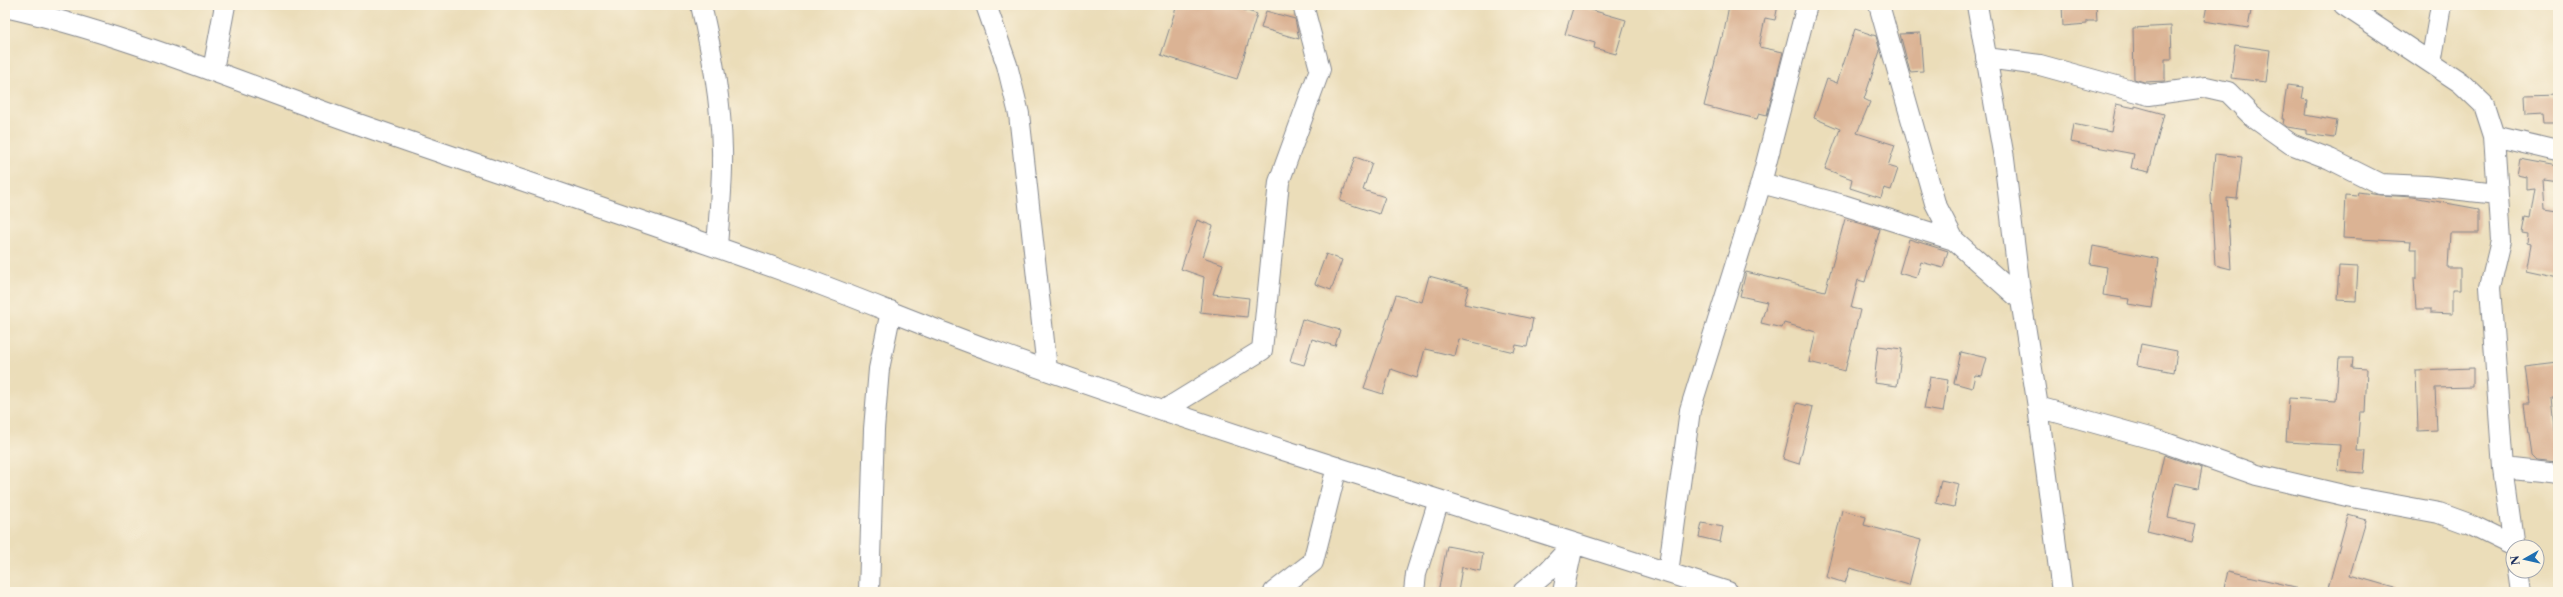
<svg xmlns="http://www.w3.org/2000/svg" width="2563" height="597" viewBox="0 0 2563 597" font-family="'Libre Caslon Text',serif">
<rect width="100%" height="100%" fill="#fcf5e5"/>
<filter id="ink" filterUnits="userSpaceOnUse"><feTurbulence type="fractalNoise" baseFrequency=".025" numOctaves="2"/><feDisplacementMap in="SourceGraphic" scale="8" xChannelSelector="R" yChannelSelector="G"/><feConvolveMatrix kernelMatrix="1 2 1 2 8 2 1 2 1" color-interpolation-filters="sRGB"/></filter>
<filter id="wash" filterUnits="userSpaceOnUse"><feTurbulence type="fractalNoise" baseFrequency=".012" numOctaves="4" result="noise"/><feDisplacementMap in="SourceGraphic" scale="16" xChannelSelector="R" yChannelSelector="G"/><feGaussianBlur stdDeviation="0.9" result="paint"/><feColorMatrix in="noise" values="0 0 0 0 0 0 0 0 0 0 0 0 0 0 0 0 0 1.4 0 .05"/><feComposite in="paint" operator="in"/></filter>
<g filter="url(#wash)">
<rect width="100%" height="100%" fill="#ebddb9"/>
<g id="blocks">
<path fill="#dbb394" d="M 1177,5 L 1228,5 L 1257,14 L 1237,79 L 1161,55 Z
M 1574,5 L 1626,20 L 1616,54 L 1594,48 L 1595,43 L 1565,34 Z
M 1729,5 L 1778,5 L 1775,20 L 1765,18 L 1759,47 L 1783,52 L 1767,115 L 1759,113 L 1757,119 L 1704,106 L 1721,37 L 1723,38 Z
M 2062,5 L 2096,5 L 2097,21 L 2087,21 L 2087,24 L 2063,26 Z
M 2207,5 L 2252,5 L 2248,28 L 2204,21 Z
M 1266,11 L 1295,19 L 1299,39 L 1261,28 Z
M 2171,26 L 2172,59 L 2165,59 L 2165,81 L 2144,82 L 2134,79 L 2133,28 Z
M 1855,29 L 1876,36 L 1880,51 L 1864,99 L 1870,102 L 1857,133 L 1895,145 L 1888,166 L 1898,169 L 1891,190 L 1884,188 L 1881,198 L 1850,188 L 1852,179 L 1825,169 L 1840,129 L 1814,118 L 1827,79 L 1837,83 Z
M 1920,33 L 1923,71 L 1910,72 L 1900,34 Z
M 2235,45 L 2270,50 L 2266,82 L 2231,78 Z
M 2287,85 L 2304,87 L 2302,99 L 2307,100 L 2305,115 L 2337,121 L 2334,138 L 2306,134 L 2306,130 L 2287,127 L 2283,124 L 2284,119 L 2282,119 Z
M 2558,95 L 2558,122 L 2544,122 L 2543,113 L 2526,114 L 2525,96 Z
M 2116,104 L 2135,108 L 2135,106 L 2164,114 L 2149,172 L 2131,168 L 2134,154 L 2070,142 L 2073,124 L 2111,132 Z
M 2215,154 L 2242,157 L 2237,199 L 2227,198 L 2231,269 L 2215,265 L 2211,196 Z
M 1355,157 L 1372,163 L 1363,190 L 1385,197 L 1379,214 L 1340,201 Z
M 2520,159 L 2558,166 L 2558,182 L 2543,180 L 2545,209 L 2558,211 L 2558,239 L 2555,259 L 2558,260 L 2558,278 L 2526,271 L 2531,244 L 2527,243 L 2528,234 L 2522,233 L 2525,217 L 2530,218 L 2535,188 L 2526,189 L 2526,177 L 2517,175 Z
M 2358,192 L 2380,195 L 2413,197 L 2479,209 L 2479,233 L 2450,233 L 2448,268 L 2460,268 L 2460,290 L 2452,290 L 2452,314 L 2430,313 L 2430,309 L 2416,309 L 2414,279 L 2417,279 L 2417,249 L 2410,249 L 2411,242 L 2343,238 L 2345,195 L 2357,196 Z
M 1845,219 L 1880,229 L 1865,282 L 1858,280 L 1851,308 L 1860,310 L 1845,371 L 1809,362 L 1816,332 L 1784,323 L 1782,328 L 1761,323 L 1767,302 L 1740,296 L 1746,272 L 1825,291 Z
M 1197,220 L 1213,226 L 1203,257 L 1223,264 L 1213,294 L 1249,298 L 1247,317 L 1200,312 L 1204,277 L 1181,269 Z
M 1909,239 L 1948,251 L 1943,268 L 1921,262 L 1916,278 L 1899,273 Z
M 2093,246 L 2159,259 L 2152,308 L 2128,304 L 2129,299 L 2103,295 L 2107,267 L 2090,264 Z
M 1326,254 L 1342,260 L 1331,290 L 1315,284 Z
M 2339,266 L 2358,267 L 2356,301 L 2337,300 Z
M 1429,276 L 1469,287 L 1464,304 L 1533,319 L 1527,347 L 1516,345 L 1514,352 L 1459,339 L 1455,356 L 1425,349 L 1417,378 L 1391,369 L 1383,394 L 1364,388 L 1396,295 L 1422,302 Z
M 1302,319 L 1340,330 L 1335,346 L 1312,339 L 1304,365 L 1290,361 Z
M 2141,344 L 2177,351 L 2174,372 L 2137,365 Z
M 1878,346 L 1902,349 L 1897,386 L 1874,383 Z
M 1961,352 L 1987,358 L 1982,376 L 1975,375 L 1972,388 L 1954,383 Z
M 2339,358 L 2353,358 L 2352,368 L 2367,369 L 2365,412 L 2360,412 L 2357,451 L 2366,451 L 2364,473 L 2338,471 L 2340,445 L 2286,442 L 2289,398 L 2336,401 Z
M 2558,363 L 2558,398 L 2552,398 L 2558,462 L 2536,460 L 2531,455 L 2524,404 L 2530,404 L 2525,367 Z
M 2473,368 L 2473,387 L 2435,388 L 2437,430 L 2418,431 L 2416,370 Z
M 1930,377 L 1948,380 L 1943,412 L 1924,409 Z
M 1797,403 L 1813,407 L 1799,464 L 1783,459 Z
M 2164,455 L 2202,468 L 2198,488 L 2175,483 L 2168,518 L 2196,524 L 2192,542 L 2147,531 Z
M 1941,480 L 1959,484 L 1954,507 L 1936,503 Z
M 1842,510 L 1866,517 L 1864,525 L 1921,540 L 1909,585 L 1850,568 L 1845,583 L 1826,577 Z
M 2348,515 L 2366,520 L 2350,575 L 2395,588 L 2394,592 L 2327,592 Z
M 1702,523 L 1723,527 L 1720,542 L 1699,537 Z
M 1447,546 L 1483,553 L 1480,571 L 1462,567 L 1458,592 L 1438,592 Z
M 2228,571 L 2295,587 L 2294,592 L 2223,592 Z"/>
</g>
</g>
<g filter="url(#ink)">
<use href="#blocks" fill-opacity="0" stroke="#83868c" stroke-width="1"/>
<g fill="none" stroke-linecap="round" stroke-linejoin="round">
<defs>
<path id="minor" d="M 701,5 C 712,53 721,100 722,150 C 723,182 719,215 717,247
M 986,5 L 1007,65 L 1019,114 L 1047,369
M 1879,5 L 1935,203 L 1954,240 L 2021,300
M 1977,5 L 2004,158 L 2021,300 L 2038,407 L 2062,592
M 2344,5 L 2461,83 L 2484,105 L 2494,136 L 2501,241 L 2490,287 L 2503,468 L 2514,547
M 5,7 C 127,34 243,84 361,125 C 502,174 644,221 784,271 C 856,297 926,327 998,353 C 1239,439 1484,514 1728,592
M 1986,58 L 2040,65 L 2149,95 L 2206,87 L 2228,92 L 2253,117 L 2291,144 L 2330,159 L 2380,184 L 2426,186 L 2497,194
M 2431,63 L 2441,5
M 213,70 L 225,5
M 2494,136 L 2558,151
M 1761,183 L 1843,205 L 1954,240
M 2038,407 L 2160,441 L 2257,475 L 2347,496 L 2439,513 L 2469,524 L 2514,546
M 1166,409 L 1262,350 L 1279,182 L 1320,69 L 1303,5
M 2503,468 L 2558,474
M 2518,571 L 2521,592
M 1668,573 L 1690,410 L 1761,183 L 1807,5
M 869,592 L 874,429 L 879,369 L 891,311
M 1274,592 L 1313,562 L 1337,467
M 1414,592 L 1416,574 L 1439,500
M 1523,592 L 1548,571 L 1574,543
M 1563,592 L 1573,545"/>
</defs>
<use href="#minor" stroke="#83868c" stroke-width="22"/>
<use href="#minor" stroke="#fff" stroke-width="20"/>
</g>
</g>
<rect width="2563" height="597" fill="none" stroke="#fcf5e5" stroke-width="20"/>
<g transform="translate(2525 559) rotate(262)"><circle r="19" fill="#fcf5e5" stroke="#a2a6af"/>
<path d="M0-3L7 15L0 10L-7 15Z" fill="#1f6fb2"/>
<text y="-6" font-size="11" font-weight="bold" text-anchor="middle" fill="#1b2f5e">N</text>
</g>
</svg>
